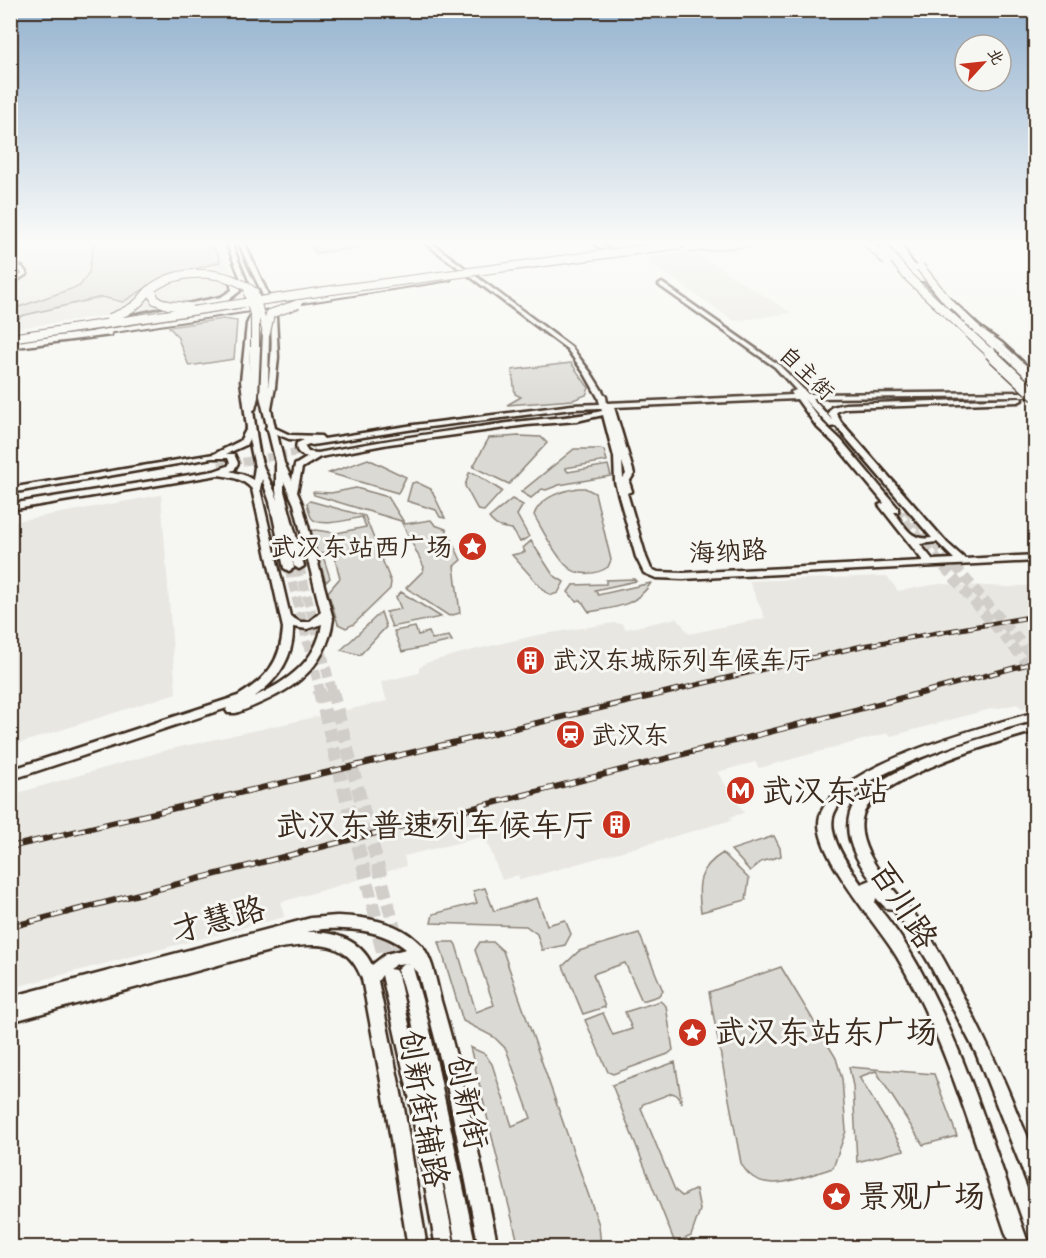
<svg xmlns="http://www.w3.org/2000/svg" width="1046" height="1258" viewBox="0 0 1046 1258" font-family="Itim,'LXGW WenKai TC',sans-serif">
<rect width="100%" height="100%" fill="#f6f6f2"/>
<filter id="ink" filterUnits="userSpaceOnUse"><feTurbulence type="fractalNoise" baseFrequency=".0167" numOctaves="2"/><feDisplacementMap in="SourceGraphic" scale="12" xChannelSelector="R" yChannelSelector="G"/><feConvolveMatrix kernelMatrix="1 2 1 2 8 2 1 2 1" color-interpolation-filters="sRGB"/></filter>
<g filter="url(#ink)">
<path fill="#e8e7e2" d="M 10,242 L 220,242 L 243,296 L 11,329 Z
M 694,252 L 792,313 L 734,321 L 643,258 Z
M 161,495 L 176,693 L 11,746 L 11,522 Z
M 887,576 L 898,591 L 939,584 L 1010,587 L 1035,585 L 1035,704 L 1022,708 L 1017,704 L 996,709 L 994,708 L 891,736 L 888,733 L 759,768 L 755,762 L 717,772 L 744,813 L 730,817 L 732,820 L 520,880 L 518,875 L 502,880 L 485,836 L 404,856 L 406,866 L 281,902 L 284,917 L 11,988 L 11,795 L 167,750 L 387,701 L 381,682 L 419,673 L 419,668 L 426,663 L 469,651 L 538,635 L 614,623 L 622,624 L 626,629 L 677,618 L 689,634 L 765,618 L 749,581 Z"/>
<path fill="#dad9d3" stroke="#8a8278" stroke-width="1.5" d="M 94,242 L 208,242 L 218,254 L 220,262 L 162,278 L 123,302 L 102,297 L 21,316 L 11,331 L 10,310 L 80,286 L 89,272 Z
M 307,242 L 352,242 L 358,248 L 316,253 Z
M 223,319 L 237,321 L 234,359 L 189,366 L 177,336 L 169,327 Z
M 571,363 L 589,388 L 586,395 L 573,400 L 507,405 L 521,397 L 515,394 L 512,370 Z
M 519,436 L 541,437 L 547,443 L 509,484 L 473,467 L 489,438 Z
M 574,449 L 600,449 L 604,450 L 607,461 L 565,468 L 568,472 L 608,465 L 611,476 L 559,485 L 546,490 L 542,489 L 531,498 L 521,492 Z
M 368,459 L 406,477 L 398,493 L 329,473 Z
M 469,473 L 474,473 L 502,491 L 484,511 L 478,510 L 465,486 Z
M 416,482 L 431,489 L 445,518 L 440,517 L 436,510 L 407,501 L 412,483 Z
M 356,488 L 388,497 L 405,524 L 431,520 L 435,525 L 446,529 L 461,560 L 454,566 L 460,613 L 449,616 L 406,588 L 423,571 L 424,567 L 401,521 L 314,495 L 313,492 L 331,493 Z
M 578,488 L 585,488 L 595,493 L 611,560 L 608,567 C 598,574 578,577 568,567 C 556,557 542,529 534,515 C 540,497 561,491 578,488 Z
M 512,499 L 523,505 L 517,515 L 529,537 L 520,542 L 512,529 C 501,527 497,528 489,518 Z
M 310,501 L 365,516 L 391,582 L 390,589 L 354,624 L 346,628 L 338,624 L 328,592 L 340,578 L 333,552 L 322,553 L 330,578 L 326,582 L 310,531 L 315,530 L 337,533 L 366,527 L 362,517 C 351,519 317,529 311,517 C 309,513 308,507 307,503 Z
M 531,541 L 553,575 L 564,582 L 558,593 L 552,595 L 545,592 L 512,555 L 525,552 L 523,548 Z
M 634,579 L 636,581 L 595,590 L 598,595 L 651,583 C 635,607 616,607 589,612 L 581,600 L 576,601 L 568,592 L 573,585 L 606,584 L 606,580 Z
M 401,592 L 441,617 L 392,627 L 386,612 L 401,609 L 396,597 Z
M 381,612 L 386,627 L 360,655 L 341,650 Z
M 415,627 L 418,635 L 429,632 L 432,639 L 449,636 L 452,641 L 402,652 L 394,631 Z
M 774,836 L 780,848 L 781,856 L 761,862 L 750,871 L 731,850 Z
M 723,853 L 749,879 L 746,900 L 701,912 C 697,884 698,868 723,853 Z
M 485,888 L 494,911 L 537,898 L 547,925 L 565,920 L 571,934 L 565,945 L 542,950 L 537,934 L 526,926 L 431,923 L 433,914 L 477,903 L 473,891 Z
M 639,933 L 663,991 L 658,996 L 642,1001 L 625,963 L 593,974 L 605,1007 L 583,1014 L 563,966 L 579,951 Z
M 439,942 L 454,942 L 456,945 L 476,1012 L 494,1005 L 475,950 L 480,942 L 493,942 L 503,951 L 599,1225 L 601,1247 L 519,1247 L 470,1047 L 485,1054 L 492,1064 L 512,1126 L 531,1118 L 506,1049 L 494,1037 L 463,1021 Z
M 781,967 L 836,1058 L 842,1079 L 846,1131 L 833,1168 C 802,1177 759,1199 741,1163 L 709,992 Z
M 660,1001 L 666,1006 L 673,1050 L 668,1054 L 613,1074 L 608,1072 L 585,1020 L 603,1013 L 613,1035 L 632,1029 L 625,1012 Z
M 675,1062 L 682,1103 L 677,1095 L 672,1093 L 643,1104 L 641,1108 L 675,1190 L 682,1196 L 696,1189 L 700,1210 L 691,1236 L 675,1243 L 612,1085 Z
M 849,1067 L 934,1074 L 957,1136 L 923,1145 L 876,1071 L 859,1077 L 904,1150 L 857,1162 L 853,1086 Z"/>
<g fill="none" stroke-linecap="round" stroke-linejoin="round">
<path stroke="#d1cdc8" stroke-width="8" stroke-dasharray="8 4" stroke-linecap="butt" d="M 219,466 L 315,449"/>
<path stroke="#d1cdc8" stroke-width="10" stroke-dasharray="10 5" stroke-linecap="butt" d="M 906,509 L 1036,660
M 895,510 L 1036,674
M 299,566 L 332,691
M 289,568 L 320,691"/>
<path stroke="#d1cdc8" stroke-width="13" stroke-dasharray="13 7" stroke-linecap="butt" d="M 319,690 L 381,938
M 332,690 L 397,938"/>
<path stroke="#d1cdc8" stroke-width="16" stroke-dasharray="16 8" stroke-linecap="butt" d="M 380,936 L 388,967
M 397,936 L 404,964"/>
<defs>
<path id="street" d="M 10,266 L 22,267 L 27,274 L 10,285 L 10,282 L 22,274 L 19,269 L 10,268 Z"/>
<path id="secondary" d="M 226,242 L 231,242 L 252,295 L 247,294 Z
M 239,242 L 244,242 L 266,290 L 276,316 L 278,357 L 275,387 L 271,409 L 275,428 L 290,435 L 321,436 L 324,439 L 414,425 L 572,405 L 600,404 L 598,397 L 585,374 L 567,349 L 424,242 L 430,242 L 571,347 L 591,373 L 606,397 L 607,403 L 793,395 L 791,392 L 796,390 L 775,367 L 660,286 L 659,285 L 662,283 L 779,365 L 808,394 L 1036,392 L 1036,396 L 812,398 L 832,420 L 828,413 L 832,407 L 846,404 L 1021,398 L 1022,400 L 1018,402 L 846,408 L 838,411 L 836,413 L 841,422 L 947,543 L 965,559 L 1036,555 L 1036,561 L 683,579 L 656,578 L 644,573 L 636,557 L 615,482 L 614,457 L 603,415 L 577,421 L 527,425 L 389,444 L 320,457 L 302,468 L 297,492 L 302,504 L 333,619 C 326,674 284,695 236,713 L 228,713 L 226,710 L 227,708 L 10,780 L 10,770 L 238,696 C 266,679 281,662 283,628 L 252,489 C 242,478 232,477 218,475 L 10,510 L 10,504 L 214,471 L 228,466 L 230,463 L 228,458 L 212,458 L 10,493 L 10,488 L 214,454 L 240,441 L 247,428 L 241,381 L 247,324 L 253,311 L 256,309 L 259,311 C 244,345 250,389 255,425 C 257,439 258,453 263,466 C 267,477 274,488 278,500 L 276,491 L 276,463 L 268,430 L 266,428 L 267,426 L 260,396 L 263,333 L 266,331 L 269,333 L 268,387 C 271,361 275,332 267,307 C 260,284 246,264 239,242 ZM 797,399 L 817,427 L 835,444 L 884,503 L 879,505 L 923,561 L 683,573 L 658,572 L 651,569 L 646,557 L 627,493 L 632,491 L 629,482 L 634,474 L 614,407 ZM 804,399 L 830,427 L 836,426 L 932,538 C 910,541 906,527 894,512 L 898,512 L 898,508 L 841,440 L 823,423 ZM 601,408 L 602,411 C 573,418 544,418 515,422 C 449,431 383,440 318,453 L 308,452 L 304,446 L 309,444 L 312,445 L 414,429 L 572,409 ZM 277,434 L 289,439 L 304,440 L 297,443 C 294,451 301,456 308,457 L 295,465 L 292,480 L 284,463 ZM 249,439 L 255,467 L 253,480 L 244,475 L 230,471 L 234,470 L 238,463 L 234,454 L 226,454 L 246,445 ZM 622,462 L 626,474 L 623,478 ZM 262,479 L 270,502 L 284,568 L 289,571 L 294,568 L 286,534 L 294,566 L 299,569 L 304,566 L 284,491 L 284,482 L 294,504 L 321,612 L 309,622 L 300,622 L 290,616 L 260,489 ZM 937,542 L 954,559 L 933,560 L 920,544 ZM 322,624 C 317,661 287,682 254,697 C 278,680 294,657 293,627 L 307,629 Z
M 592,242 L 598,242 L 611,251 L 606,252 Z
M 967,321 L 971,321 L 1002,343 L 1030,369 L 1030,371 L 1027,374 L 1023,374 L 1022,373 L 1024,370 C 1007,352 988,337 967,323 Z
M 1036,712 L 1036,720 C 996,731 842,775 833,817 C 828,838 850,868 861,884 L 871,880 C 857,861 843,837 850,813 C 862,771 995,733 1036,723 L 1036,731 C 1000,741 874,778 863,815 C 859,828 863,842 869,854 C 882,880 904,900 921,923 C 940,950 955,981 970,1010 C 987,1044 1004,1078 1017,1113 C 1023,1127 1033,1146 1036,1160 C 1037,1170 1036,1182 1036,1192 L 1030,1189 L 976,1053 L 929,963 L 911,933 L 893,909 L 886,908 L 876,898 L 875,903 C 886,917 898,932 907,947 C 962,1036 994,1150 1030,1248 L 1011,1248 C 977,1152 949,1044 897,957 C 879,926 810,850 820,816 C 834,765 989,725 1036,712 Z
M 337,916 C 364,917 397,921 418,942 C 433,955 436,983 441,1001 C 465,1082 481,1165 498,1248 L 479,1248 L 447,1085 L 418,972 L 413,968 L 428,1021 L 476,1248 L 457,1248 L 412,1021 L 398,970 L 401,965 L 406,963 L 409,964 L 408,963 L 397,964 L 389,969 L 395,970 L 398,975 L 426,1100 L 455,1248 L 436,1248 L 410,1100 L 382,975 L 378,981 L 404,1108 L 427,1248 L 408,1248 L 386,1108 L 362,979 C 347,939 317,943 280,948 L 10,1022 L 10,997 L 311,918 ZM 323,929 C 352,928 383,930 406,949 L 386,954 L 372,965 C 360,939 333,931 306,932 Z"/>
<path id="primary" d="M 873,242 L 879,242 L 891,261 L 887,261 Z
M 894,242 L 900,242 L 912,262 L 980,327 L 980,331 L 974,331 L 907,264 Z
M 448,277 L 451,279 L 450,280 L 95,335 L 91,333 L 95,331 Z
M 36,340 L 39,340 L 39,344 L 10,348 L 10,344 Z"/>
<path id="highway" d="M 888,242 L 894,242 L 906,258 L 924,277 L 924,281 L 918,281 L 900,262 Z
M 229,278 L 235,278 L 240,286 L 240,291 L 227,301 L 127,320 L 123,317 L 221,297 L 232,290 Z
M 961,318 L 967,318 L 1036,379 L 1036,388 L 961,322 Z
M 108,330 L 111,331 L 111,335 L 24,346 L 19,343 L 24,340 Z
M 255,344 L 260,347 L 258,397 L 255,409 L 250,412 L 245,409 L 248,397 L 250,347 Z"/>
</defs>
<use href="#street" stroke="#3b2a1e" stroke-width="5"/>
<use href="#secondary" stroke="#3b2a1e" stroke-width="5"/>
<use href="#primary" stroke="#3b2a1e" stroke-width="4"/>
<use href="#highway" stroke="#3b2a1e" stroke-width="5"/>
<use href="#street" fill="#f6f6f2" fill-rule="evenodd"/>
<use href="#secondary" fill="#f6f6f2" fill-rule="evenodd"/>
<use href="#primary" fill="#f6f6f2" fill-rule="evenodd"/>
<use href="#highway" fill="#f6f6f2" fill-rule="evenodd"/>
<defs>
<path id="rail-far1" d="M 671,691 L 862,646 L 1036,616
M 928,691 L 1036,662"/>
<path id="rail" d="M 10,847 L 677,690
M 10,927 L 933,690"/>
</defs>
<use href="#rail-far1" stroke="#3b2a1e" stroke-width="5"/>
<use href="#rail" stroke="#3b2a1e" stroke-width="6"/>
<use href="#rail-far1" stroke="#f6f6f2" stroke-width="3" stroke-dasharray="8" stroke-linecap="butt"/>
<use href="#rail" stroke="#f6f6f2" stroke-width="4" stroke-dasharray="11" stroke-linecap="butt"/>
<defs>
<path id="secondary-bridge" d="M 255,293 L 266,333"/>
<path id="highway-bridge-far1" d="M 867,242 L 887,262
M 884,247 L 906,275 L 992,355
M 689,248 L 749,242
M 920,267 L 950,304
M 248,293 L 255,318 L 255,347
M 153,294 L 155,300 L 168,305 L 188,307
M 110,318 C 120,314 131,310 139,302 C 143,298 147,292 152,288 C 182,267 227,270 254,292
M 266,333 L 270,314 L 298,304
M 10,338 L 332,290 L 698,242"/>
<path id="highway-bridge" d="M 990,353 L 1036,396"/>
</defs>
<use href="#secondary-bridge" stroke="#3b2a1e" stroke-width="8" stroke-linecap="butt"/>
<use href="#highway-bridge-far1" stroke="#3b2a1e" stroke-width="10" stroke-linecap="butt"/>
<use href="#highway-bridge" stroke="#3b2a1e" stroke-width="14" stroke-linecap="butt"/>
<use href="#secondary-bridge" stroke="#f6f6f2" stroke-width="6"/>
<use href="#highway-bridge-far1" stroke="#f6f6f2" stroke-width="8"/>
<use href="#highway-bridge" stroke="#f6f6f2" stroke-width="11"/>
</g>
</g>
<linearGradient id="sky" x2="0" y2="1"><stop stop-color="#94b2cf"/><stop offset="0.58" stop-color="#fbfbf9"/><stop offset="1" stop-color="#fbfbf9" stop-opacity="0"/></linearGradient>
<rect width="1046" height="418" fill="url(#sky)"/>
<defs>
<symbol id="sight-disc" viewBox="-11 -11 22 22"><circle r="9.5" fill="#c8321e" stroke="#f6f6f2"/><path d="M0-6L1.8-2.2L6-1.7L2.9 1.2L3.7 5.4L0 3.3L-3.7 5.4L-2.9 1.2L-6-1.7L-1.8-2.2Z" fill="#fff"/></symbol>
<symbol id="building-disc" viewBox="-11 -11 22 22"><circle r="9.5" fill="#c8321e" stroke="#f6f6f2"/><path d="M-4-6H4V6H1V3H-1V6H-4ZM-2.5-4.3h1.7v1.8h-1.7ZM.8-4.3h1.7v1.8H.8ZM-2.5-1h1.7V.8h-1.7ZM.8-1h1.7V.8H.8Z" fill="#fff"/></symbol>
<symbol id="station-disc" viewBox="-11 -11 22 22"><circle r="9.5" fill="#c8321e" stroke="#f6f6f2"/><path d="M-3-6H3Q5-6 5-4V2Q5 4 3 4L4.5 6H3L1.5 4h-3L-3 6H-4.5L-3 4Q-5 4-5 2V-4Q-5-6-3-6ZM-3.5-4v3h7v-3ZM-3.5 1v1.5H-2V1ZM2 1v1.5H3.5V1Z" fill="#fff"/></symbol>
<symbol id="metro-disc" viewBox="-11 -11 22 22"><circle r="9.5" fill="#c8321e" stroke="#f6f6f2"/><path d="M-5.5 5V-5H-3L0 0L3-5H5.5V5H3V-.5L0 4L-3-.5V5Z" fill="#fff"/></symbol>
</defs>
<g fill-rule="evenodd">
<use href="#sight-disc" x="456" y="530" width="33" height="33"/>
<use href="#building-disc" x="514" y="644" width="33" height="33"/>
<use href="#station-disc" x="554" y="718" width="33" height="33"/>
<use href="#metro-disc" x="724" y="774" width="33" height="33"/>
<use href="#building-disc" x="600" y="808" width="33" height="33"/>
<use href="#sight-disc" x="676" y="1016" width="33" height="33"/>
<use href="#sight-disc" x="820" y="1180" width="33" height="33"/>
</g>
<g text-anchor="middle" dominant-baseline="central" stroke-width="6" stroke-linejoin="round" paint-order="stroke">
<g font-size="22" fill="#3b2a1e" stroke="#f6f6f2">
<text transform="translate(807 373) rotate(44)">自主街</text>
</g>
<g font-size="26" fill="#3b2a1e" stroke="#f6f6f2" text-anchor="start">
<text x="452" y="547" text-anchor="end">武汉东站西广场</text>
<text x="552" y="660">武汉东城际列车候车厅</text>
<text x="591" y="735">武汉东</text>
</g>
<g font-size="26" fill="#3b2a1e" stroke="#f6f6f2">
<text transform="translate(728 551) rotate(-3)">海纳路</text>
</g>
<g font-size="32" fill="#3b2a1e" stroke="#f6f6f2" text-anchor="start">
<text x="761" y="791">武汉东站</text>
<text x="595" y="825" text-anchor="end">武汉东普速列车候车厅</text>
<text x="714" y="1032">武汉东站东广场</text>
<text x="858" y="1196">景观广场</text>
</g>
<g font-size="32" fill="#3b2a1e" stroke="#f6f6f2">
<text transform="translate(904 905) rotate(57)">百川路</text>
<text transform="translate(218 919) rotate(-15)">才慧路</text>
<text transform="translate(468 1102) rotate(78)">创新街</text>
<text transform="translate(424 1108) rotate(80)">创新街辅路</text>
</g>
</g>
<rect width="1046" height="1258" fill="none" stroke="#f6f6f2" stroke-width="36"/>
<rect x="18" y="18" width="1010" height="1222" fill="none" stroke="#3b2a1e" stroke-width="2" filter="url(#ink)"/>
<g transform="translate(983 63) rotate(63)"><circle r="28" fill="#f6f6f2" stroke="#aba49d" stroke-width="1.5"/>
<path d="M0-4.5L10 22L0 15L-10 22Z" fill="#c8321e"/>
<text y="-9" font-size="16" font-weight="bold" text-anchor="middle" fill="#3b2a1e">北</text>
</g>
</svg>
